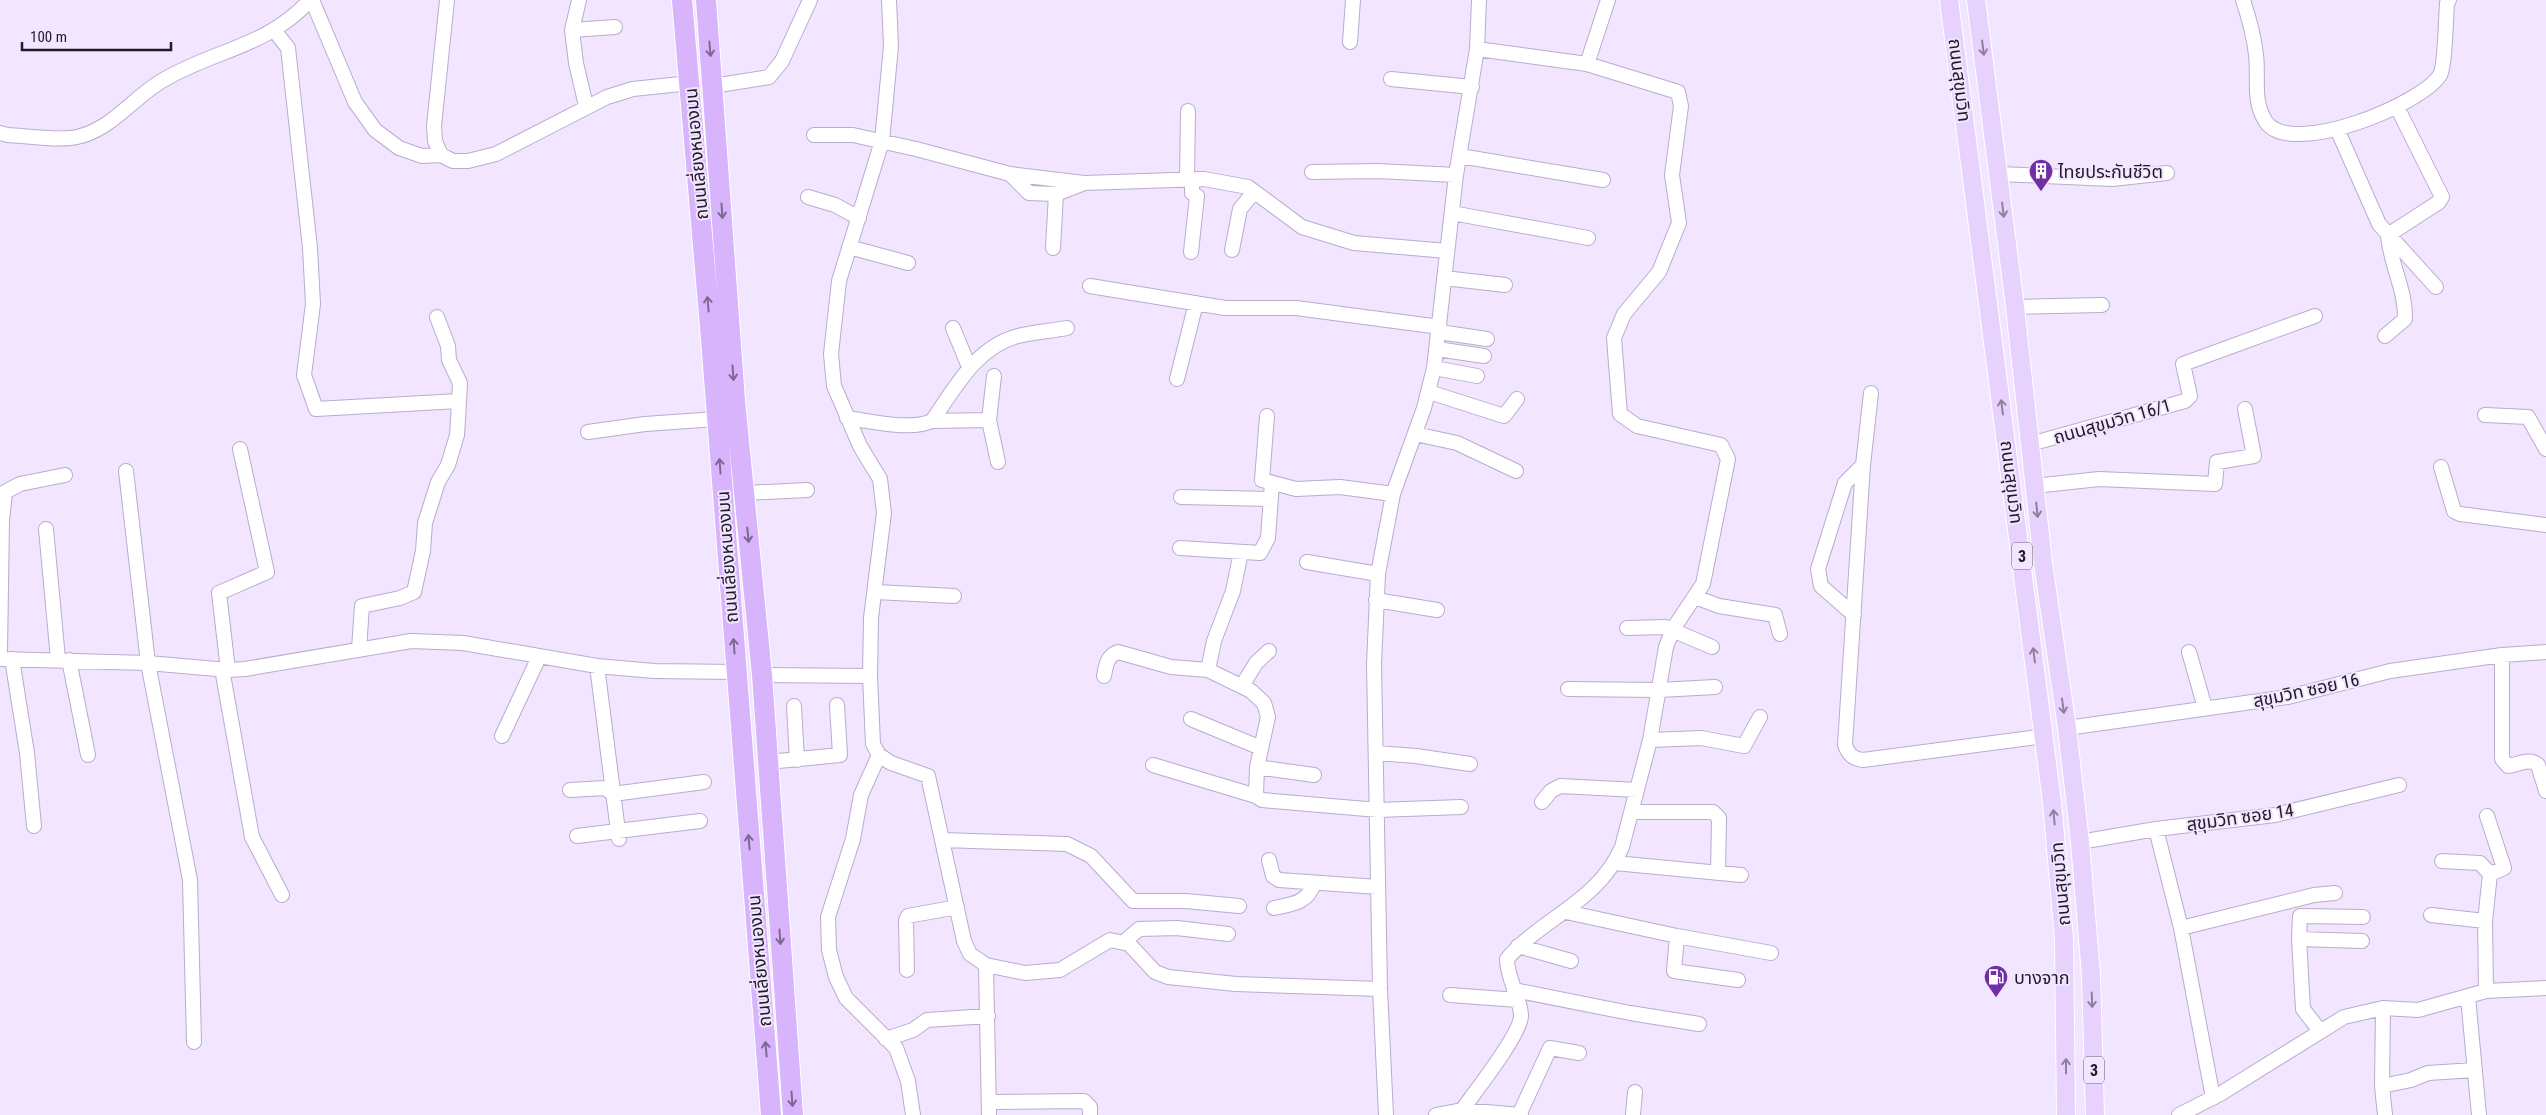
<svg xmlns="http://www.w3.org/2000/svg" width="2546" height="1115" viewBox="0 0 2546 1115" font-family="'Roboto Condensed','Noto Sans Thai',sans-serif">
<rect width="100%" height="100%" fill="#f1e5ff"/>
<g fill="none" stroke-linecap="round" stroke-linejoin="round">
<defs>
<path id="minor" d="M 312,0 L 355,102 L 375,130 L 399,148 L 422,156 L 441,155 L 453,161 L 468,161 L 496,154 L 607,97 L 633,89 L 690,83
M 579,0 L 572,30 L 576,63 L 586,106
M 889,0 L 891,46 L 882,141 L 839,281 L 831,354 L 834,386 L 860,446 L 880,479 L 884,513 L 871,618 L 870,676 L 873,744 L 879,755 L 891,763 L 928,776 L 964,941 L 970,954 L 986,965 L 1025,973 L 1060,970 L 1110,940 L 1129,944 L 1155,972 L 1168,977 L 1236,984 L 1380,989
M 2243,0 C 2249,18 2254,36 2256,55 C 2259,78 2252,101 2266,122 C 2291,158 2421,105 2440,75 C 2445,67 2446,16 2447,3 L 2449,0
M 274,30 L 288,48 L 310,248 L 313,304 L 304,375 L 316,409 L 459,401
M 572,30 L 615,27
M 1350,42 L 1353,0
M 1587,64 L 1608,0
M 1391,79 L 1472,87
M 713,86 L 769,77 L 782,61 L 810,0
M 2337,129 L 2379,224 L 2436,287
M 0,133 L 8,135 C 26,136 61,141 77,137 C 113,129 134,96 165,79 C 217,49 267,47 310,0
M 814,135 L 853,135 L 916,149 L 1010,174 L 1084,183 L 1204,179 L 1248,187 L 1302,227 L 1354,243 L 1447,251
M 441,155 L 435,141 L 434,126 L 447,0
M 1460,156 L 1603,180
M 1312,172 L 1378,171 L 1456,175
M 1010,174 L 1029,193 L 1056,194 L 1082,184
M 1999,174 L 2112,179 L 2167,173
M 1187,180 L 1188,111
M 808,197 L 835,205 L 859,218
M 1452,213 L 1588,238
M 849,247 L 908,263
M 1053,248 L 1056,194
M 1232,250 L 1240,209 L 1254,192
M 1191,252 L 1197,196 L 1192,193 L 1192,179
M 1444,278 L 1505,285
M 1090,286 L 1225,308 L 1296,308 L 1440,327
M 2015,307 L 2102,305
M 953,328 L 969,367
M 1439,332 L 1487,339
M 2385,336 L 2405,319 C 2406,290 2390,264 2388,235 L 2439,202 L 2442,197 L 2397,107
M 1437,349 L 1484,356
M 1434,368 L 1477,376
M 994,376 L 989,420 L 998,462
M 1177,379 L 1196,303
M 1429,392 L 1504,416 L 1517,399
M 1871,393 L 1863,465 L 1845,745 C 1849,755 1852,758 1863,760 L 2045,736
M 2485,415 L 2528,417 L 2546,449
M 1267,416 L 1262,480 L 1296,489 L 1340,487 L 1393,494
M 847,418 C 870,421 911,431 932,421 C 955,388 976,347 1018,336 C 1033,332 1051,331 1067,328
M 932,421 L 989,420
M 588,432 L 645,424 L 717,419
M 1415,434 L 1457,443 L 1516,471
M 2030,444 L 2185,401 L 2190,396 L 2183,364 L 2315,316
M 2441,467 L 2454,511 L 2460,514 L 2546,525
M 126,471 L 148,663 L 190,880 L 194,1042
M 2034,486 L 2099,479 L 2215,484 L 2217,462 L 2254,456 L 2245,409
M 744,493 L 807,490
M 1181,497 L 1271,499
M 46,529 L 58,659
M 1180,548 L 1260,553 L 1268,538 L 1272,483
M 1241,552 L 1233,591 L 1214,641 L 1208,670 L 1251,691 L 1264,703 L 1268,717 L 1257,767 L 1256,796 L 1262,800 L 1378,810 L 1461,807
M 1307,562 L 1378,574
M 876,592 L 954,596
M 1695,597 L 1719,606 L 1775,615 L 1780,634
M 1376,600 L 1437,610
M 1854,615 L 1821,586 L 1818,569 L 1845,483 L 1863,465
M 1627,628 L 1665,627 L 1712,647
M 359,649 L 362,606 L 400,598 L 414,592 L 423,551 L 425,523 L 438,482 L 448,465 L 457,435 L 458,420 L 460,383 L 449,360 L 448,346 L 437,317
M 0,650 L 2,521 L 5,492 L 20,484 L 65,475
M 2189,652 L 2205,708
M 2502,655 L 2502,759 L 2508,766 C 2518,765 2529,757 2538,765 L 2546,791
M 0,659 L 148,663 L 228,670 L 245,669 L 411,641 L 463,643 L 597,666 L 654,671 L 736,672
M 12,659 L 27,753 L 34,826
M 69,660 L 88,755
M 597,666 L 619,839
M 222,669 L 252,837 L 282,895
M 228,670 L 219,593 L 267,572 L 240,449
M 762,675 L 870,676
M 1104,676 C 1106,665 1107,656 1118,652 L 1171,667 L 1208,670
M 1242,686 L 1256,663 L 1269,651
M 1568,689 L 1659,690 L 1715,687
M 794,706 L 797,760
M 1191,719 L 1261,748
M 2067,728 L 2288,697 L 2390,671 L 2502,655 L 2546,652
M 502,736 L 539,657
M 1650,740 L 1701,738 L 1744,746 L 1760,717
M 1376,753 L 1416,756 L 1470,764
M 879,755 L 861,795 L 853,839 L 828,917 L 829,950 L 836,977 L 846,998 L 896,1048 L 908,1081 L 913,1115
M 768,762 L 840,755 L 837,705
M 1153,765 L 1256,796
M 1257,767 L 1314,775
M 570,790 L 605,788 L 613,794 L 704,782
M 1542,802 L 1551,791 L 1560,786 L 1637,790
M 1632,812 L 1713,812 L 1719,818 L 1718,873
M 2156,829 L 2181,928 L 2213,1098
M 577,836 L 700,821
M 942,840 L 1067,844 L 1091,856 L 1133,901 L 1186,901 L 1239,906
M 2080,842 L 2156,829 L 2275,815 L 2399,785
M 1269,860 L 1273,876 L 1279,880 L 1378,887
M 2442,861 L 2480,863 L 2490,874
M 1615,863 L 1741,875
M 1274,908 C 1293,904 1308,903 1314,883
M 1566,912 L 1677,936 L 1771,953
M 2431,915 L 2485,921
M 2181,928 L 2314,895 L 2335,893
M 1677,936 L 1674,971 L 1738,980
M 2299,939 L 2300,916 L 2363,917
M 1124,942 L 1139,929 L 1177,928 L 1228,934
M 1518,946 L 1571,961
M 986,965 L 989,1115
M 907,970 L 906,920 L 908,916 L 957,907
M 1514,990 L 1630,1013 L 1699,1024
M 2486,991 L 2485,921 L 2490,874 L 2504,868 L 2487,816
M 1450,995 L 1518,1000
M 2468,997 L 2479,1115
M 2383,1008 L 2382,1086 L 2385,1115
M 2320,1031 L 2303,1009 L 2299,939 L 2362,941
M 886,1039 L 913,1030 L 927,1020 L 988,1016
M 2382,1086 L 2411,1080 L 2428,1073 L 2475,1070
M 989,1102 L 1084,1101 L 1090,1107 L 1090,1115
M 1462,1110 C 1474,1093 1522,1033 1521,1015 C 1520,996 1507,979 1507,959 C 1543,917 1598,902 1622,847 L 1650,740 L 1666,647 L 1673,629 L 1703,584 L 1728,459 L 1721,445 L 1637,426 L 1620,414 L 1614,338 L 1624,314 L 1659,272 L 1679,223 L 1672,175 L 1681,106 L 1678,92 L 1587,64 L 1477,49
M 1386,1115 L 1380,989 L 1374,664 L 1378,574 L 1393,494 L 1424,408 L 1434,368 L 1456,175 L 1477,49 L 1479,0
M 1436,1115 L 1462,1110 L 1521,1115
M 1519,1115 L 1550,1048 L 1579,1053
M 1633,1115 L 1635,1092
M 2179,1115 L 2220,1094 L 2344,1017 L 2383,1008 L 2418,1010 L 2486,991 L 2546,988"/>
<path id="major" d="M 1949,0 L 2052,802 L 2064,939 L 2066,1115
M 1976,0 L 2015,307 L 2043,563 L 2067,728 L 2080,842 L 2091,975 L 2095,1115"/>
<path id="highway" d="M 682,0 L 711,339 L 771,1115
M 706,0 L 735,401 L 762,675 L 793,1115"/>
</defs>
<use href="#minor" stroke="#baaccb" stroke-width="16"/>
<use href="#major" stroke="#fff" stroke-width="20"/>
<use href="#highway" stroke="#fff" stroke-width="22"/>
<use href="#minor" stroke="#fff" stroke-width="14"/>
<use href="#major" stroke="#e7d2fd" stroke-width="18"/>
<use href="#highway" stroke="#d7b4fc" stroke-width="20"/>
</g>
<defs><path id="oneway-shaft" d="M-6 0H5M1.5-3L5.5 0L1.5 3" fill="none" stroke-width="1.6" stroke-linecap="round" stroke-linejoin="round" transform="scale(1.25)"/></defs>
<g stroke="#8d809c">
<use href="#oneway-shaft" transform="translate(1983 48) rotate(83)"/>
<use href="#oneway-shaft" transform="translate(2003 210) rotate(83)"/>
<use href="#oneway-shaft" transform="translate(2002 407) rotate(-97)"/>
<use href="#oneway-shaft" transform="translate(2037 510) rotate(84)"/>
<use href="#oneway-shaft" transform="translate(2034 655) rotate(-97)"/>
<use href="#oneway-shaft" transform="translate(2063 706) rotate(82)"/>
<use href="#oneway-shaft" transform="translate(2054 817) rotate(-95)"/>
<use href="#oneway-shaft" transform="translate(2092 1000) rotate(88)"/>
<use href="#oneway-shaft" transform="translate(2066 1066) rotate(-90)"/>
</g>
<g stroke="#7c6891">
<use href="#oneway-shaft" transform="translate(710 49) rotate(85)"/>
<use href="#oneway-shaft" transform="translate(722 211) rotate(86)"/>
<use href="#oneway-shaft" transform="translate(708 304) rotate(-95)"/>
<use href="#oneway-shaft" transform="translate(733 373) rotate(86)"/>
<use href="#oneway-shaft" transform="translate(720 466) rotate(-94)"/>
<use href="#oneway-shaft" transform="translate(748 535) rotate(84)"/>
<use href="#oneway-shaft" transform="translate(734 646) rotate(-94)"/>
<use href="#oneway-shaft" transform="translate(749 842) rotate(-95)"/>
<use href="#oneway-shaft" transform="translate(780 937) rotate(86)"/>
<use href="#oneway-shaft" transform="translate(766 1049) rotate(-95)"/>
<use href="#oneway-shaft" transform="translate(792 1099) rotate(86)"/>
</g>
<defs>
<symbol id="building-pin" viewBox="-11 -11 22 30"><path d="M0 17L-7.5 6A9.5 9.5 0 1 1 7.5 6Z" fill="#712fa4" stroke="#f1e5ff"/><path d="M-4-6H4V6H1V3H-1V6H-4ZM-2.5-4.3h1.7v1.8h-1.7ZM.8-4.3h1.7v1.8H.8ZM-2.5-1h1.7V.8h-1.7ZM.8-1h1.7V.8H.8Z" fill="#fff"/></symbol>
<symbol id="fuel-pin" viewBox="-11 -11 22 30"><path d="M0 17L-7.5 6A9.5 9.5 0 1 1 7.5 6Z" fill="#712fa4" stroke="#f1e5ff"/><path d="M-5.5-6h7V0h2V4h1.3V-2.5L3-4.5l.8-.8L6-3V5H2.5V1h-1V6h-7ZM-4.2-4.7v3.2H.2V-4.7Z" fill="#fff"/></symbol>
</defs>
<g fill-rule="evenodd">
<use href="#building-pin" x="2027" y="157" width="28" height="38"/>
<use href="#fuel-pin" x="1982" y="963" width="28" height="38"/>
</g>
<g text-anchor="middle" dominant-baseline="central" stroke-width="4" stroke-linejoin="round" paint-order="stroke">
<g fill="#f1e5ff" stroke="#5f5867" stroke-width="1">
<rect x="2012" y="542.5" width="20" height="27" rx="4"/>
<rect x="2084" y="1056.5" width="20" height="27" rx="4"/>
</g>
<g font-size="16" font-weight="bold" fill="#201b26">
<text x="2022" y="556">3</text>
<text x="2094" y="1070">3</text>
</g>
<g font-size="18" fill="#201b26" stroke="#f1e5ff">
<text transform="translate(1960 80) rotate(83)">ถนนสุขุมวิท</text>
<text transform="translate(696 154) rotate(-95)">ถนนเลี่ยงหนองมน</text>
<text transform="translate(2112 421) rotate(-16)">ถนนสุขุมวิท 16/1</text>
<text transform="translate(2012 482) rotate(83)">ถนนสุขุมวิท</text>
<text transform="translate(727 557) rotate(-94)">ถนนเลี่ยงหนองมน</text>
<text transform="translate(2306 690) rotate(-12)">สุขุมวิท ซอย 16</text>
<text transform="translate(2240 817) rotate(-8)">สุขุมวิท ซอย 14</text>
<text transform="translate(2060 884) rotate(-95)">ถนนสุขุมวิท</text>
<text transform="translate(759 961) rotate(-95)">ถนนเลี่ยงหนองมน</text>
</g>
<g font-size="18" fill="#201b26" stroke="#f1e5ff" text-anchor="start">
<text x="2058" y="171">ไทยประกันชีวิต</text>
<text x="2014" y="977">บางจาก</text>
</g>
</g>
<path d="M22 42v8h149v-8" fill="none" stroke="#201b26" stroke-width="2.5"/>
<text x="30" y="42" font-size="15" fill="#201b26" stroke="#f1e5ff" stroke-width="4" paint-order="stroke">100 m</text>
</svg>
